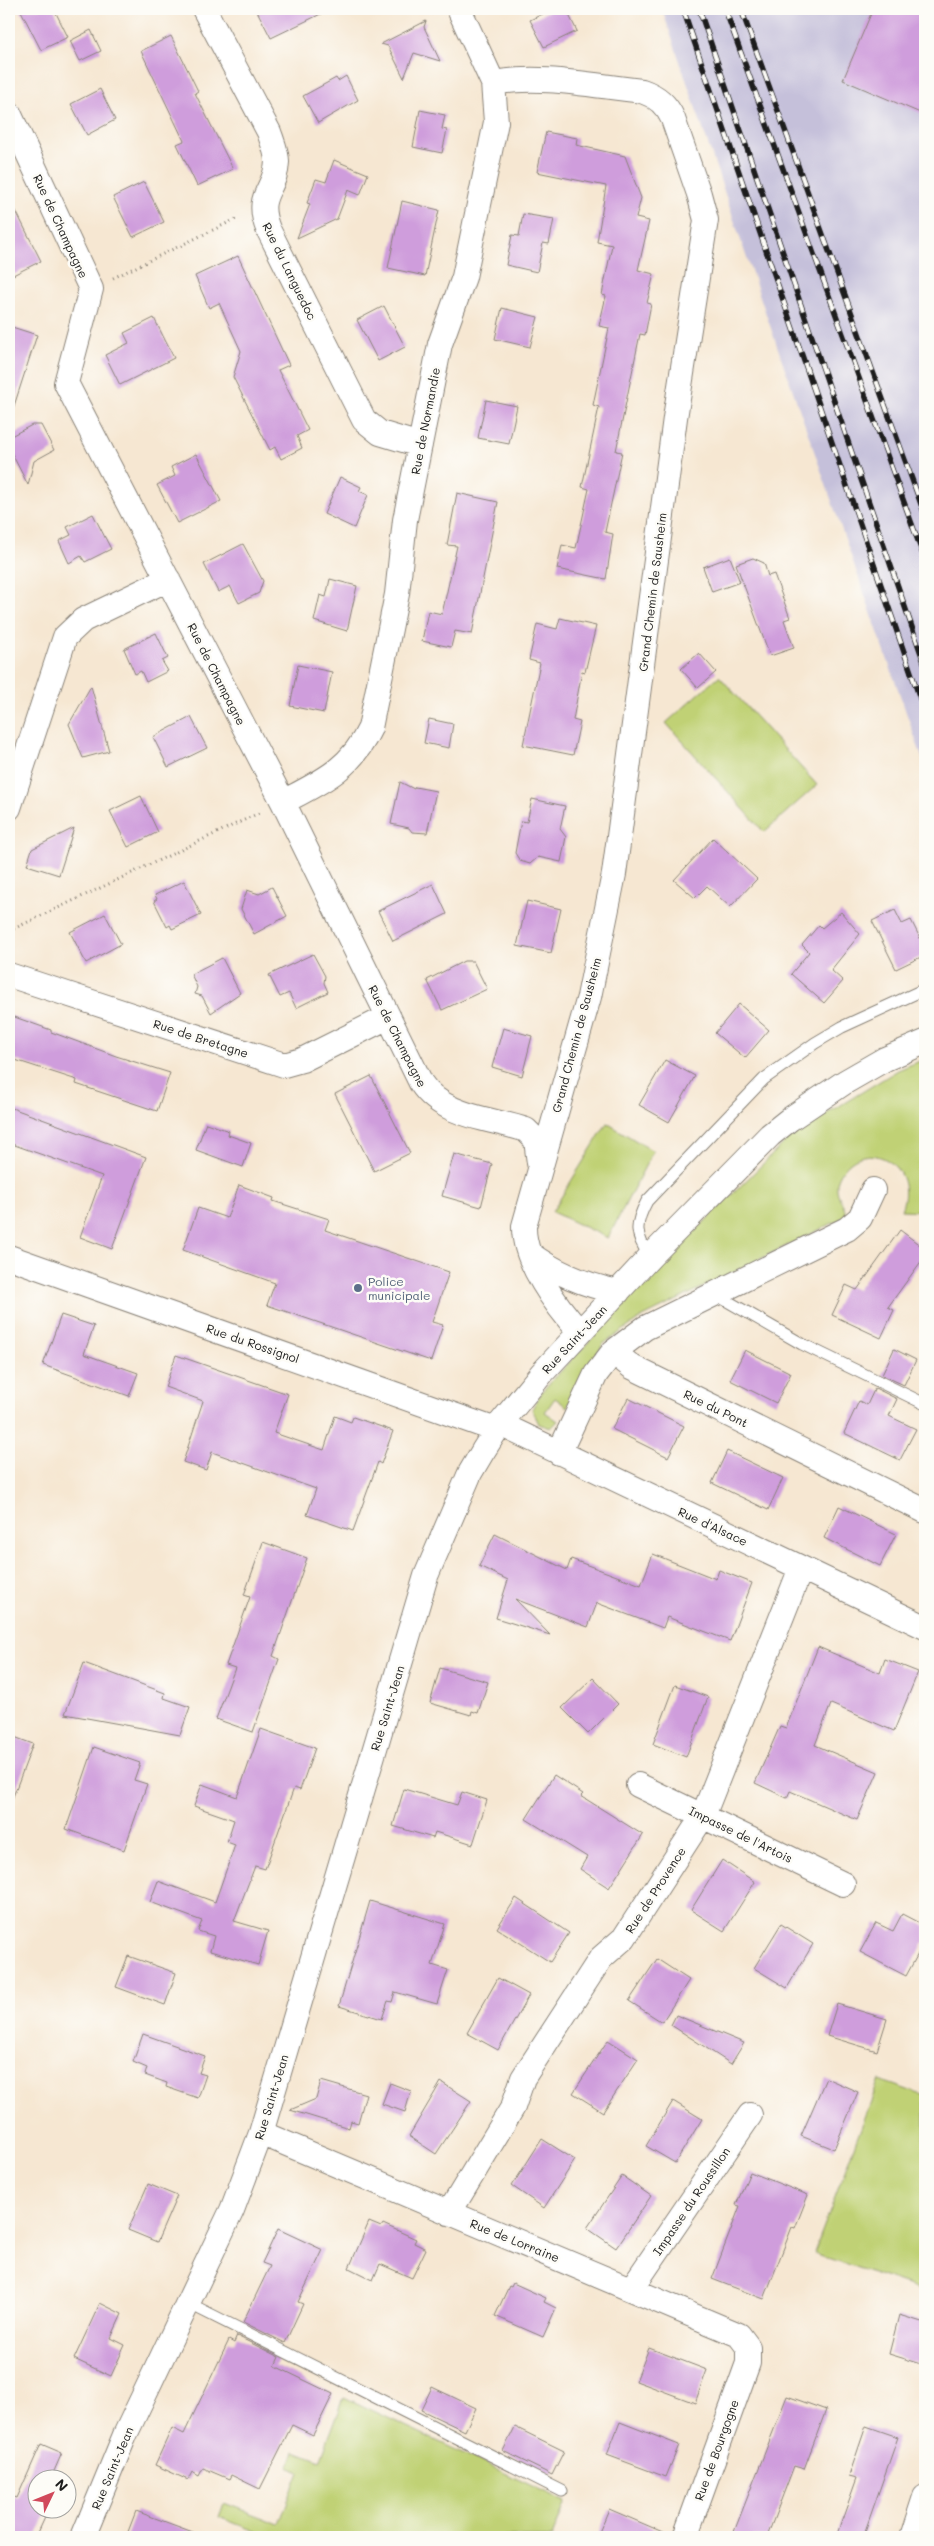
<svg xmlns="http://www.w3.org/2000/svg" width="934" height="2546" viewBox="0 0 934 2546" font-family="Mali,sans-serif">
<rect width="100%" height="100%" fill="#fdfcf7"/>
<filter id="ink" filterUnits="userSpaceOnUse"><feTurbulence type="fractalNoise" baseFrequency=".02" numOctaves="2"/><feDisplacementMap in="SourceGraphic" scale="10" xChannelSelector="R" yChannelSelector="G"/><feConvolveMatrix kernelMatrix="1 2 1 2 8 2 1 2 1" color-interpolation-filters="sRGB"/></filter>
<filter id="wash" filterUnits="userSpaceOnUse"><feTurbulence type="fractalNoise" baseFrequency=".0096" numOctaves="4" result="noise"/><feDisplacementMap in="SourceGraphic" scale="20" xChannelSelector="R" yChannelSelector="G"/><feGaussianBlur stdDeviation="1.12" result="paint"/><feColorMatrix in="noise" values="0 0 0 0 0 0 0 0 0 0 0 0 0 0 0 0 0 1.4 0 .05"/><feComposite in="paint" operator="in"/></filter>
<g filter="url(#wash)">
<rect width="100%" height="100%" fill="#f6e7d2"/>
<path fill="#c5c0da" d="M 662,9 L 925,9 L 925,766 L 768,320 Z"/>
<path fill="#c0d174" stroke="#6e7648" d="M 719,676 L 817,785 L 764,832 L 666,723 Z
M 925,1059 L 925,1211 L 901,1210 C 920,1162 860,1133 839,1177 C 831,1195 848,1205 845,1217 L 641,1318 L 603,1344 L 567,1407 L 555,1398 L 545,1412 L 558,1421 L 551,1428 L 539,1424 L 532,1409 L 543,1390 L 674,1252 L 792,1135 L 898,1070 Z
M 607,1123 L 653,1151 L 608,1238 L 552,1212 Z
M 879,2080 L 925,2096 L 925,2291 L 814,2253 Z
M 344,2397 L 566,2502 L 552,2537 L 270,2537 L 219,2517 L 224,2503 L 279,2524 L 299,2472 L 289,2467 L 295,2451 L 320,2461 Z"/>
<g id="blocks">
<path fill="#cf9ddc" d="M 20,9 L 54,9 L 68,37 L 41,50 Z
M 256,9 L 331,9 L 271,38 Z
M 553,9 L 566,9 L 577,31 L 544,47 L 530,20 Z
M 873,9 L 917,9 L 925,28 L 925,115 L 843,80 Z
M 426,21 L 424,27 L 440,61 L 414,53 L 404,78 L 388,46 L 381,44 Z
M 91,30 L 101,51 L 80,61 L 70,41 Z
M 171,36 L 198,91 L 195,93 L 233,169 L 197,186 L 177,144 L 184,141 L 141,51 Z
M 346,76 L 358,100 L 318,123 L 303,96 L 336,78 L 338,81 Z
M 100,89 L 115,120 L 87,135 L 71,104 Z
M 420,110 L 445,115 L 442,129 L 447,130 L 442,153 L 413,147 Z
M 546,132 L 577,138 L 576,145 L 625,156 L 641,198 L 636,218 L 649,221 L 638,270 L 654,274 L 647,303 L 651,304 L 645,335 L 640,334 L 616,451 L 622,452 L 605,532 L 613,534 L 606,579 L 557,569 L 562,545 L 576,548 L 589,489 L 582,487 L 599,407 L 593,405 L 609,328 L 599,326 L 606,296 L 602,295 L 612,245 L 597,242 L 606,186 L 537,172 Z
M 334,160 L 368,174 L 360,195 L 348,190 L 337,219 L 297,238 L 310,204 L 307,203 L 316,179 L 326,182 Z
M 144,182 L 164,222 L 133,237 L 113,197 Z
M 9,197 L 41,261 L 9,277 Z
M 402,201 L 439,210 L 425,276 L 388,268 Z
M 523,214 L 554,219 L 549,244 L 543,243 L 537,272 L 506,265 L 512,235 L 519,236 Z
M 238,256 L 289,365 L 278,370 L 308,430 L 297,436 L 302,448 L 281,459 L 275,447 L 270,450 L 233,377 L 241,351 L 219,303 L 209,308 L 195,276 Z
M 384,306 L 405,347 L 378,361 L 357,320 Z
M 502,308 L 538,317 L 530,347 L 495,339 Z
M 154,318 L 174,358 L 120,385 L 105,355 L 129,343 L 124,333 Z
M 9,326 L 37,335 L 13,409 L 9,408 Z
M 486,400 L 517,406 L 509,444 L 478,438 Z
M 32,425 L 41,425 L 54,450 L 34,461 L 28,485 L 9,448 L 9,437 Z
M 196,454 L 221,501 L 177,523 L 157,485 L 175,476 L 171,467 Z
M 340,477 L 361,487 L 359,491 L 368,495 L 354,528 L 324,514 Z
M 457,493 L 498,502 L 472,634 L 455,631 L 451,647 L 422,641 L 428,611 L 442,614 L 457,546 L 447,545 Z
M 93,514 L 111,549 L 85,562 L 81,556 L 69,563 L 59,541 L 71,535 L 67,527 Z
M 243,544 L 263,581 L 259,593 L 239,603 L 230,586 L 218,592 L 204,564 Z
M 730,557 L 740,582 L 712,592 L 703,567 Z
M 753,558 L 764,563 L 768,576 L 774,574 L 790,618 L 784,620 L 794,648 L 770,656 L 736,564 Z
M 330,579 L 357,586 L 347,631 L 314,621 L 320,595 L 326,597 Z
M 560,618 L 596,626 L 585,672 L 582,671 L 573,720 L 580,722 L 573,755 L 523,745 L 540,663 L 529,660 L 537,624 L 557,629 Z
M 156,633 L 168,658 L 162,661 L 168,671 L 146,682 L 141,671 L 135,674 L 124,649 Z
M 699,653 L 716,672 L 698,688 L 681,669 Z
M 298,665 L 332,672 L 324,713 L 290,706 Z
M 91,686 L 109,751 L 83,758 L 69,724 Z
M 191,717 L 207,748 L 168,767 L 153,737 Z
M 429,719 L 453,724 L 449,748 L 424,743 Z
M 400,782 L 414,789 L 415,787 L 436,791 L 427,833 L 412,832 L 409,828 L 391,824 Z
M 141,796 L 158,832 L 128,847 L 110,811 Z
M 532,799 L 565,806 L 560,829 L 566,837 L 561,862 L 538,857 L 530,864 L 520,861 L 515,853 L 521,821 L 527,822 Z
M 74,828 L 59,875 L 27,865 L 32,849 Z
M 713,838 L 757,879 L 730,907 L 707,886 L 695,898 L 674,880 Z
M 184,881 L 201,915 L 172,929 L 170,925 L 167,927 L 154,901 L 157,899 L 155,895 Z
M 433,884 L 447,914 L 393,941 L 378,911 Z
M 272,887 L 287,916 L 254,934 L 241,909 L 247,890 L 259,894 Z
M 527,901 L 561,909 L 551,953 L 517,946 Z
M 895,910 L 902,924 L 911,920 L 925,948 L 925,955 L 896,969 L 872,921 Z
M 841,912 L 860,934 L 831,970 L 843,981 L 824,1003 L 791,974 L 809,952 L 802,945 L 819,925 L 822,928 Z
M 105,914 L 121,944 L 86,963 L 70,932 Z
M 313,954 L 325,976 L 324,983 L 328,992 L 296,1008 L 289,993 L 280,997 L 269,975 Z
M 222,958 L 240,993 L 211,1013 L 202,996 L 195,994 L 197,987 L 191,974 Z
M 464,961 L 473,961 L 487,989 L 442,1010 L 427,980 Z
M 739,1004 L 769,1030 L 745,1058 L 715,1033 Z
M 9,1015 L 51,1030 L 51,1032 L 116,1056 L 170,1073 L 157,1111 L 76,1084 L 77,1080 L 9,1058 Z
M 503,1028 L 532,1036 L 522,1076 L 492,1067 Z
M 665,1060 L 695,1076 L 669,1122 L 639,1105 Z
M 371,1076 L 410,1153 L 374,1171 L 335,1094 Z
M 9,1107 L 146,1157 L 112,1249 L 80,1237 L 102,1176 L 9,1143 Z
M 206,1123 L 229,1131 L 228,1135 L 251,1143 L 243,1167 L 196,1150 Z
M 454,1154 L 492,1164 L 481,1207 L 442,1196 Z
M 239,1185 L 274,1198 L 273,1201 L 329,1219 L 325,1230 L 449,1272 L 432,1322 L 443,1325 L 431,1361 L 267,1305 L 275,1283 L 183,1250 L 198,1208 L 227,1218 Z
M 900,1230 L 925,1249 L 925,1256 L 888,1307 L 894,1310 L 881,1338 L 832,1315 L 846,1285 L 857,1290 Z
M 61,1315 L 94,1326 L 84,1354 L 138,1373 L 129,1396 L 43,1365 Z
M 894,1349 L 916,1360 L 904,1385 L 882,1375 Z
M 745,1350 L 791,1373 L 776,1403 L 730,1380 Z
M 176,1355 L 288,1394 L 274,1433 L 324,1450 L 335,1416 L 351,1422 L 353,1417 L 393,1431 L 381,1464 L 378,1462 L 353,1531 L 307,1515 L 316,1489 L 212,1452 L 206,1470 L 183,1462 L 203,1401 L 165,1387 Z
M 875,1388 L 897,1399 L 889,1416 L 916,1429 L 900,1460 L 844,1433 L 859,1401 L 867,1405 Z
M 628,1398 L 684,1426 L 668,1457 L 612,1429 Z
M 727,1451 L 783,1478 L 768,1510 L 712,1483 Z
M 839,1506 L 896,1534 L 880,1566 L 824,1538 Z
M 495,1534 L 567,1570 L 571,1559 L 641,1585 L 653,1554 L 716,1579 L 719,1570 L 752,1583 L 730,1641 L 667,1617 L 663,1628 L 597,1603 L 588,1627 L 515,1599 L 550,1635 L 496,1618 L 508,1580 L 479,1566 Z
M 263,1542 L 307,1558 L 273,1656 L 279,1659 L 253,1732 L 216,1719 L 235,1668 L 226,1665 L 250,1597 L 244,1595 Z
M 818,1647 L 880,1673 L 885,1659 L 918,1672 L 894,1731 L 831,1704 L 815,1745 L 878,1772 L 857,1820 L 790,1791 L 787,1798 L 755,1783 L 780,1726 L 786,1728 Z
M 84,1663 L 165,1693 L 164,1698 L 190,1707 L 180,1735 L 65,1714 Z
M 440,1668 L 488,1682 L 478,1713 L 472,1711 L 471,1715 L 430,1703 Z
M 593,1678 L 618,1704 L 588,1734 L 562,1708 Z
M 675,1685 L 708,1697 L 686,1757 L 653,1744 Z
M 261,1729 L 315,1748 L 300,1790 L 294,1788 L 265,1869 L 255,1866 L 234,1921 L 268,1931 L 258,1965 L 210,1951 L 214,1936 L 198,1931 L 202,1921 L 150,1902 L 158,1881 L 215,1902 L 235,1845 L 227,1842 L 234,1820 L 194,1806 L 202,1784 L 237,1797 Z
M 9,1735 L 33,1744 L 11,1802 L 9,1802 Z
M 94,1747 L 140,1763 L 134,1780 L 147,1784 L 124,1850 L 66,1829 Z
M 554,1775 L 583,1794 L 581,1796 L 643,1835 L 609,1888 L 580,1869 L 587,1857 L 526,1819 Z
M 404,1789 L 457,1805 L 462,1792 L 487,1800 L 473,1844 L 435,1832 L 433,1838 L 393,1826 Z
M 722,1860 L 755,1882 L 724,1931 L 691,1910 Z
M 516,1898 L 569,1933 L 550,1962 L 497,1928 Z
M 370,1901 L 445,1924 L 432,1965 L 448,1970 L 437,2004 L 395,1992 L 392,2002 L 388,2001 L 382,2019 L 339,2006 Z
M 902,1914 L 925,1926 L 925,1941 L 906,1976 L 860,1952 L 876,1923 L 893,1931 Z
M 781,1924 L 813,1944 L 787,1988 L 754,1968 Z
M 128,1956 L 176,1973 L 165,2005 L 116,1987 Z
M 657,1959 L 689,1980 L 662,2022 L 629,2001 Z
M 498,1978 L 529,1995 L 498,2050 L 467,2033 Z
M 837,2004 L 887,2019 L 877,2051 L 827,2036 Z
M 676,2015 L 744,2043 L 731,2064 L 671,2025 Z
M 143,2034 L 205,2056 L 199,2073 L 206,2075 L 198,2098 L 166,2087 L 167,2083 L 145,2075 L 147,2068 L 133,2062 Z
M 608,2040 L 638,2059 L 603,2112 L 573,2093 Z
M 826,2078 L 858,2092 L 834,2149 L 801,2136 Z
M 321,2081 L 366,2094 L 358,2123 L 351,2121 L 349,2128 L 290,2110 L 316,2099 Z
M 441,2082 L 471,2101 L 436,2154 L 409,2136 Z
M 390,2083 L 411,2091 L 405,2112 L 382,2104 Z
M 673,2101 L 702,2119 L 675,2163 L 646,2146 Z
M 542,2139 L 575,2160 L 544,2208 L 512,2186 Z
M 750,2172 L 808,2195 L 795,2228 L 792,2227 L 764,2299 L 712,2279 L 740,2206 L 736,2205 Z
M 622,2176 L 651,2196 L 616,2248 L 587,2228 Z
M 148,2184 L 177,2196 L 157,2242 L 128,2230 Z
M 369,2222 L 381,2227 L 383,2224 L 416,2239 L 414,2243 L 426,2249 L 412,2278 L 380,2264 L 373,2280 L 349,2268 Z
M 278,2229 L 323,2250 L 298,2302 L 303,2304 L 285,2343 L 243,2322 L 270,2266 L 262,2263 Z
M 513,2283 L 546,2298 L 544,2302 L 556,2308 L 543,2337 L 495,2316 L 509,2286 L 511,2287 Z
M 100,2303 L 122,2314 L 111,2338 L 125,2345 L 111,2376 L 74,2359 Z
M 899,2315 L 925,2323 L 925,2365 L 889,2354 Z
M 237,2336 L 279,2357 L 275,2366 L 333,2394 L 313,2435 L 292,2425 L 260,2489 L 231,2475 L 229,2479 L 203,2468 L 199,2476 L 192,2472 L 188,2480 L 155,2465 L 172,2428 L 184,2434 L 229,2340 L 234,2343 Z
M 649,2348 L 707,2370 L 695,2403 L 636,2381 Z
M 432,2387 L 476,2408 L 465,2431 L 421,2410 Z
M 787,2396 L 826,2410 L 804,2469 L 794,2466 L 767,2537 L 732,2537 Z
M 620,2422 L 679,2445 L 666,2477 L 607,2455 Z
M 866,2426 L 898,2437 L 863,2537 L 836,2537 L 857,2478 L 849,2476 Z
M 515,2427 L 564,2451 L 552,2475 L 503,2451 Z
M 41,2444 L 62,2453 L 51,2478 L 38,2478 L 38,2508 L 48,2511 L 36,2537 L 9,2537 L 9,2495 L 17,2498 Z
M 609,2509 L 672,2536 L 672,2537 L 597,2537 Z
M 136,2511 L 201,2535 L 201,2537 L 126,2537 Z"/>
</g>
</g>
<g filter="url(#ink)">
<use href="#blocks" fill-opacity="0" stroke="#898277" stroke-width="1"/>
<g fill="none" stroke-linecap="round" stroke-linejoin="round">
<defs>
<path id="lane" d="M 650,1257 C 635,1235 634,1225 647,1201 L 764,1079 L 815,1043 L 842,1027 L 925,989
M 715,1294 L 802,1344 L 925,1404
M 188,2303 L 562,2491"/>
<path id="street" d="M 204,9 L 269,132 C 272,141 277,152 277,162 C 276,191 254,193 268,229 L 364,420 L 380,433 L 420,445
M 493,83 C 542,74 593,86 642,91 C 657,96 667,105 673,119 L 699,194 L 706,220 L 675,418 L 614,874 L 589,997 L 524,1226 C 523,1261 557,1307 580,1332
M 9,113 L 91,289 L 66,383 L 283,802 L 421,1083 C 443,1117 490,1118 526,1130 L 536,1140 L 539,1163
M 283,802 C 321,782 351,769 370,728 L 397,594 L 405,520 L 440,344 L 464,277 L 496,122 L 493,83 L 459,9
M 9,808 L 65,637 L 83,620 L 168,579
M 9,975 L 284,1065 L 302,1060 L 388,1017
M 530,1254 C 557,1274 585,1285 618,1292
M 9,1257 L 496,1430
M 613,1352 L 645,1328 L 847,1229 L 860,1218 L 873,1190
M 500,1424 L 925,1627
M 559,1453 L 596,1374 L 613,1352 L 632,1367 L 925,1511
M 638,1785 L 843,1884
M 261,2133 L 739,2335 L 748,2347 L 748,2363 L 685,2537
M 449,2213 L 513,2107 L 523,2078 L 601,1958 L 624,1938 L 703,1816 L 801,1568
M 632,2288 L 750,2115
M 83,2537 L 125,2435 L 232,2210 L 261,2133 L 426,1576 L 470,1473 L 483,1451 L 500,1424 L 542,1373 L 650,1257 L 770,1135 L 790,1119 L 845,1082 L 885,1059 L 925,1042
M 912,2537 L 925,2497"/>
</defs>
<use href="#lane" stroke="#898277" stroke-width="13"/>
<use href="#street" stroke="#898277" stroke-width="26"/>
<path stroke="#898277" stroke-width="3" stroke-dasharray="1 4" stroke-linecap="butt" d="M 113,278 L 238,218
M 9,931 L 259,813"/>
<use href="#lane" stroke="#fff" stroke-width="11"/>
<use href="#street" stroke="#fff" stroke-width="24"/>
<defs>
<path id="rail" d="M 683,9 L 925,713
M 699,9 L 925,665
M 725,9 L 925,560
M 741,9 L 925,515"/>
</defs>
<use href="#rail" stroke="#1c1c1c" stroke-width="5.5"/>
<use href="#rail" stroke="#fdfcf7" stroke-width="4" stroke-dasharray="11" stroke-linecap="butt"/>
</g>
</g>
<circle fill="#5c6f8a" stroke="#fdfcf7" stroke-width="2" cx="358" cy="1288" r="5"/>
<g text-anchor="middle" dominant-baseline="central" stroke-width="5" stroke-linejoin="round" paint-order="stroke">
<g font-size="12" fill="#1c1c1c" stroke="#fdfcf7">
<text transform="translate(61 226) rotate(65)">Rue de Champagne</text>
<text transform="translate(290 271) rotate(64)">Rue du Languedoc</text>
<text transform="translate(425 421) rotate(-79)">Rue de Normandie</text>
<text transform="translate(652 592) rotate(-83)">Grand Chemin de Sausheim</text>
<text transform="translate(217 674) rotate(63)">Rue de Champagne</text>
<text transform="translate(576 1035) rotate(-75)">Grand Chemin de Sausheim</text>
<text transform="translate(398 1036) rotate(63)">Rue de Champagne</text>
<text transform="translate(201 1038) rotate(18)">Rue de Bretagne</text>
<text transform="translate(574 1339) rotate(-47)">Rue Saint-Jean</text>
<text transform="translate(253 1343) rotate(19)">Rue du Rossignol</text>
<text transform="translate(716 1408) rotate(26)">Rue du Pont</text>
<text transform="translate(713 1526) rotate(25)">Rue d'Alsace</text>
<text transform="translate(387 1708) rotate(-73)">Rue Saint-Jean</text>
<text transform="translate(741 1834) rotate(26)">Impasse de l'Artois</text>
<text transform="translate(655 1890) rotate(-57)">Rue de Provence</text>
<text transform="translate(271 2097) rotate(-73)">Rue Saint-Jean</text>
<text transform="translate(691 2201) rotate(-56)">Impasse du Roussillon</text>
<text transform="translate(515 2240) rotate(22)">Rue de Lorraine</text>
<text transform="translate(716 2450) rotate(-70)">Rue de Bourgogne</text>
<text transform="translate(112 2468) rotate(-67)">Rue Saint-Jean</text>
</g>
<g font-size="12" fill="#4e5e75" stroke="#fdfcf7" text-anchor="start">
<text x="368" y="1281">Police<tspan x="368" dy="14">municipale</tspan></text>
</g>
</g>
<rect width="934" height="2546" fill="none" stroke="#fdfcf7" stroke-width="30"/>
<g transform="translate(52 2494) rotate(47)"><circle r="24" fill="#fdfcf7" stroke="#a3a29f"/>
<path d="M0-4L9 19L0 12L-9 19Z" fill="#d1495b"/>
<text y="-8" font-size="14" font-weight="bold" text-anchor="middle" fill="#1c1c1c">N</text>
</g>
</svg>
